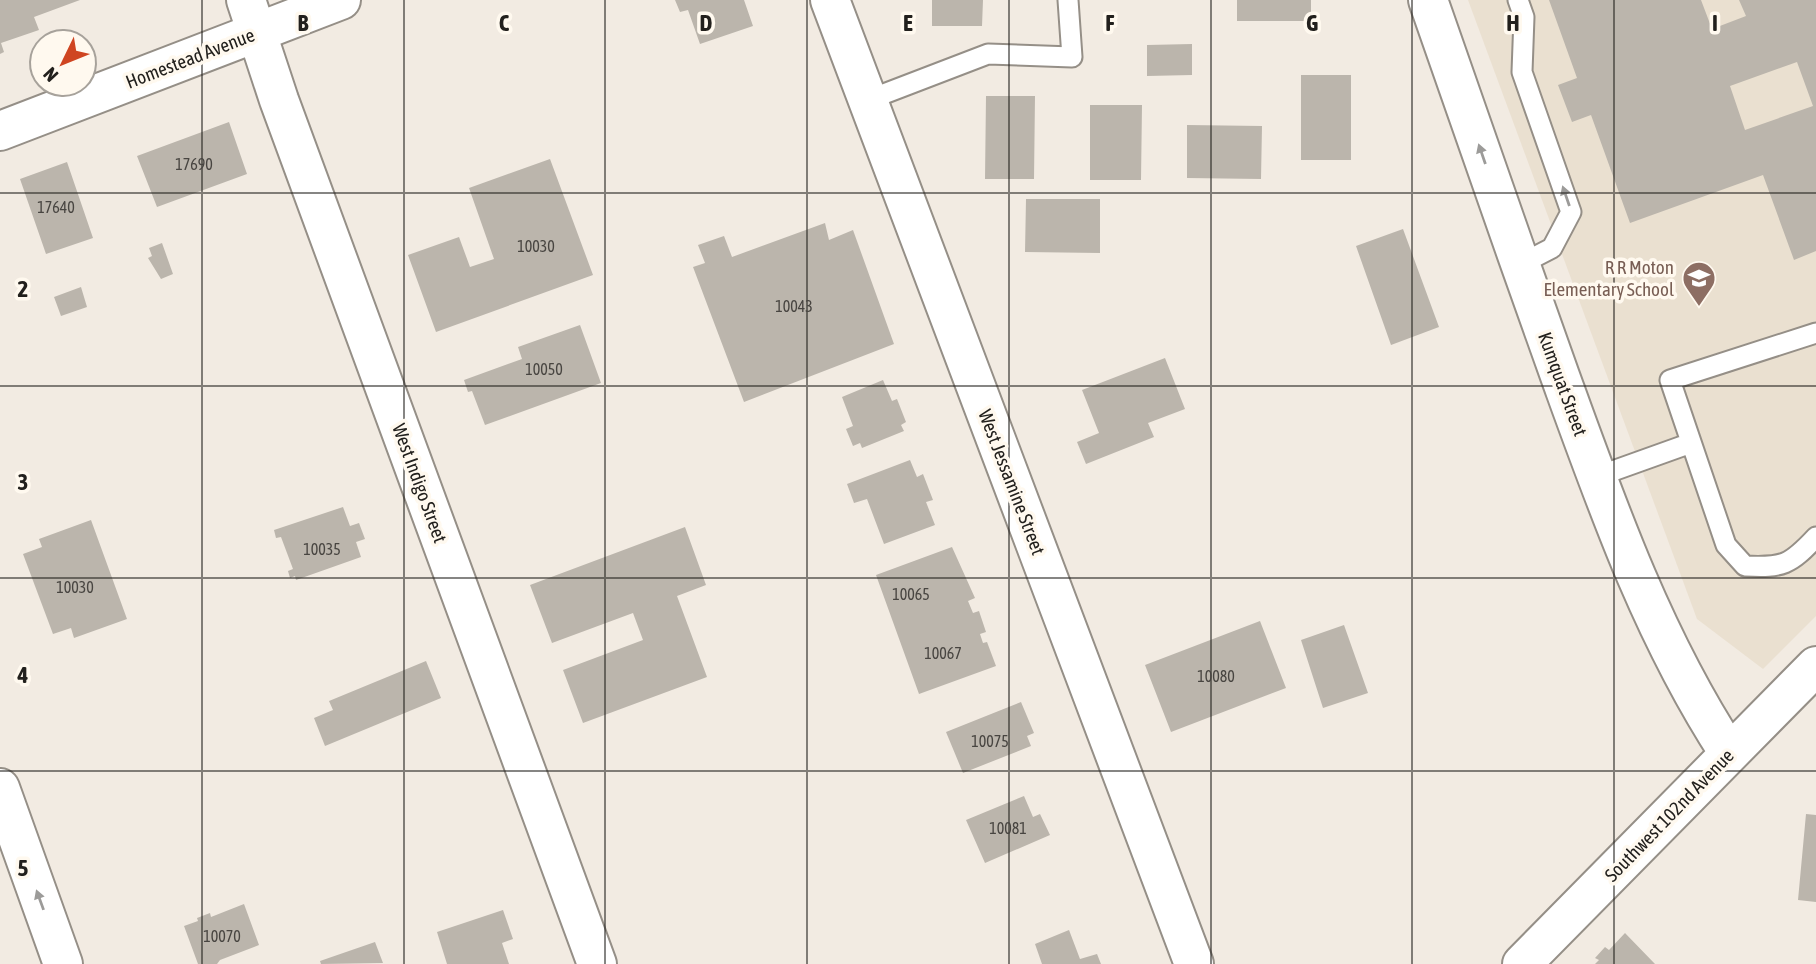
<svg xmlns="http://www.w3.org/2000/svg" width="1816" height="964" viewBox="0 0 1816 964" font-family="'Asap Condensed',sans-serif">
<rect width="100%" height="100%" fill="#f2ebe2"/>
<path fill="#eae0d0" d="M 1468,0 L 1816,0 L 1816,616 L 1763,669 L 1697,619 Z"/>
<path fill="#bbb5ac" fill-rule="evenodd" d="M 0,0 L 80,0 L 34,17 L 39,30 L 1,43 L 4,52 L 0,54 Z
M 675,0 L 744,0 L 753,26 L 700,44 L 688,10 L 680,12 Z
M 932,0 L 983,0 L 982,26 L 932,26 Z
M 1237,0 L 1311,0 L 1311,21 L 1237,21 Z
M 1549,0 L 1701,0 L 1712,29 L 1746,16 L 1739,0 L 1816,0 L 1816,251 L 1794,260 L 1763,175 L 1630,223 L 1591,115 L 1572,122 L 1558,85 L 1577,78 ZM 1797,62 L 1813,106 L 1745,130 L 1730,86 Z
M 1192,44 L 1192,75 L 1147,76 L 1147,45 Z
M 1301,75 L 1351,75 L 1351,160 L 1301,160 Z
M 986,96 L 1035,96 L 1034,179 L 985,179 Z
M 1090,105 L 1142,105 L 1141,180 L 1090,180 Z
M 229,122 L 247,174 L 157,207 L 137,156 Z
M 1187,125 L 1262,126 L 1261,179 L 1187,178 Z
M 550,159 L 593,275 L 436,332 L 408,255 L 459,237 L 470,267 L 494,259 L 469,188 Z
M 67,162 L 93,238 L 46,254 L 20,179 Z
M 1026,199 L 1100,199 L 1100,253 L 1025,252 Z
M 825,223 L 829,240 L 853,230 L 894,344 L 744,402 L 693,267 L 705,263 L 698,245 L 724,236 L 732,257 Z
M 1403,229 L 1439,327 L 1391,345 L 1356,246 Z
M 162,243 L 173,274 L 161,279 L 148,258 L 152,256 L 149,248 Z
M 81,287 L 87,307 L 61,316 L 54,297 Z
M 580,325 L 601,383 L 485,425 L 472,391 L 468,392 L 464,380 L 522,359 L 518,347 Z
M 1165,358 L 1185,409 L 1148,423 L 1154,437 L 1086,464 L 1077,442 L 1099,433 L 1082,390 Z
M 883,380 L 892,401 L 897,399 L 906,422 L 901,425 L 904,431 L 862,448 L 860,443 L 853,446 L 846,429 L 853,426 L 842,397 Z
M 910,460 L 917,477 L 923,474 L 933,500 L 926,502 L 935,525 L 884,544 L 867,499 L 854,503 L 847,484 Z
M 343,507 L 350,526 L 359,523 L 365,539 L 356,542 L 361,557 L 296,580 L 295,576 L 290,578 L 288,571 L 293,569 L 281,537 L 276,538 L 274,530 Z
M 91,520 L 127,619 L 74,638 L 71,628 L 53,634 L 23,554 L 42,547 L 39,539 Z
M 685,527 L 706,585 L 677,596 L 707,677 L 583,723 L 563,670 L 643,640 L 633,613 L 552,643 L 530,585 Z
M 952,547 L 975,598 L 968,601 L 973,613 L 979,611 L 986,632 L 980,634 L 983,643 L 987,642 L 996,666 L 919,694 L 876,575 Z
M 1260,621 L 1286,688 L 1171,732 L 1145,665 Z
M 1344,625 L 1368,693 L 1323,708 L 1301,640 Z
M 426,661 L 441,698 L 325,746 L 314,718 L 333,710 L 329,701 Z
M 1021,702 L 1034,733 L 1027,736 L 1031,746 L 963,773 L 946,732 Z
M 1024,796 L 1033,817 L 1040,814 L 1050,835 L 985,863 L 966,820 Z
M 1806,814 L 1816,815 L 1816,902 L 1798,900 Z
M 244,904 L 259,945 L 220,960 L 217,964 L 198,964 L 184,926 L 198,921 L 197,918 L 210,913 L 211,917 Z
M 503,910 L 513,939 L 502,943 L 509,964 L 447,964 L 437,932 Z
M 1069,930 L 1080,959 L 1097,954 L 1101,964 L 1042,964 L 1035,944 Z
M 1625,933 L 1655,964 L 1595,964 L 1599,960 L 1595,958 L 1605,947 L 1609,950 Z
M 375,942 L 383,963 L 321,964 L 320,961 Z"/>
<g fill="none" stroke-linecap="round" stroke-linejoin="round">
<defs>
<path id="service" d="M 1518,0 L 1524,17 L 1522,72 L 1571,212 L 1552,248 L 1521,264
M 868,100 L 988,54 L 1072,57 L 1068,0
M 1816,333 L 1670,380 L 1726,545 L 1745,566 C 1783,568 1790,565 1816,537
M 1596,477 L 1691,443"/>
<path id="minor" d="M 246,0 L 279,100 L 597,964
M 830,0 L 1194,964
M 1428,0 C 1472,125 1515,251 1560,376 C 1607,506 1653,637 1729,753
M 1522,964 L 1816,666"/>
<path id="tertiary" d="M 0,131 L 341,0
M 0,788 L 63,964"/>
</defs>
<use href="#service" stroke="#958f87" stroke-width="23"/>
<use href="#minor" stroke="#958f87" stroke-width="42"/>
<use href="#tertiary" stroke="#958f87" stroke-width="42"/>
<use href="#service" stroke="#fff" stroke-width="19"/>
<use href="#minor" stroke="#fff" stroke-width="38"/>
<use href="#tertiary" stroke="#fff" stroke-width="38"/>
</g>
<defs><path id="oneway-solid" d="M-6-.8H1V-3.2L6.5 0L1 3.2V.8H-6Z" transform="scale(1.75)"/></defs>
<g fill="#9c9b99">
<use href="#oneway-solid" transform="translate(1482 154) rotate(-109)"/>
<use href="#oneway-solid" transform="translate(1566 196) rotate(-109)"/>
<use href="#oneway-solid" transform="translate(40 900) rotate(-110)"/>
</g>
<path fill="none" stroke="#22201d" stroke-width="2" stroke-opacity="0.55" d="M 202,0 L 202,964M 404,0 L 404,964M 605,0 L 605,964M 807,0 L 807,964M 1009,0 L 1009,964M 1211,0 L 1211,964M 1412,0 L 1412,964M 1614,0 L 1614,964M 0,193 L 1816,193M 0,386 L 1816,386M 0,578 L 1816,578M 0,771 L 1816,771"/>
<defs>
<symbol id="school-pin" viewBox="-11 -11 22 30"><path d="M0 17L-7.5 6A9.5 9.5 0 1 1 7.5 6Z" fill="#8d6e63" stroke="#fff9ef"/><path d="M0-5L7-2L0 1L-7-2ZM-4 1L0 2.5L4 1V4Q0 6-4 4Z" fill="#fff"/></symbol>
</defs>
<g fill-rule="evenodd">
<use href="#school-pin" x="1680" y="259" width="38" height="52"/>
</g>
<g text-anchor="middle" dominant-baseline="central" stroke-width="7" stroke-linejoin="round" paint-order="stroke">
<g font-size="16" fill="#484541">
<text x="194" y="164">17690</text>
<text x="56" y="207">17640</text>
<text x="536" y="246">10030</text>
<text x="794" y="306">10043</text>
<text x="544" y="369">10050</text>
<text x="322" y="549">10035</text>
<text x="75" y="587">10030</text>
<text x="911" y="594">10065</text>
<text x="943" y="653">10067</text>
<text x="1216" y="676">10080</text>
<text x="990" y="741">10075</text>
<text x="1008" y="828">10081</text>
<text x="222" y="936">10070</text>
</g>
<g font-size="19" fill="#22201d" stroke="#fff9ef">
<text transform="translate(190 58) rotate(-21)">Homestead Avenue</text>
<text transform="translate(1563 384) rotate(70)">Kumquat Street</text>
<text transform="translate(1012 482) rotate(69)">West Jessamine Street</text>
<text transform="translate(420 483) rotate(70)">West Indigo Street</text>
<text transform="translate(1669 815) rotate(-46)">Southwest 102nd Avenue</text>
</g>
<g font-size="19" fill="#785e54" stroke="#fff9ef" text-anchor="end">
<text x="1674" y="267">R R Moton<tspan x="1674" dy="22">Elementary School</tspan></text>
</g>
</g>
<g font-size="23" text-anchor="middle" font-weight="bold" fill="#22201d" stroke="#fff9ef" stroke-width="7" stroke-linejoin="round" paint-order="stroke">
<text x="303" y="31">B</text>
<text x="504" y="31">C</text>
<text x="706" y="31">D</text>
<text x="908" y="31">E</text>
<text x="1110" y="31">F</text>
<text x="1312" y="31">G</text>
<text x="1513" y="31">H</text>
<text x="1715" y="31">I</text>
<text x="23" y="297">2</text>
<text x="23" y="490">3</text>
<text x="23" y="683">4</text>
<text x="23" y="876">5</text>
</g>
<g transform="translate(63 63) rotate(227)"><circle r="33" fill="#fff9ef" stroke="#a7a29b" stroke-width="2"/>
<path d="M0-5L12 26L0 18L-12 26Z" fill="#cf4521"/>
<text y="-10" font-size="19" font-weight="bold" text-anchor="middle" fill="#22201d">N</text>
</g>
</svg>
